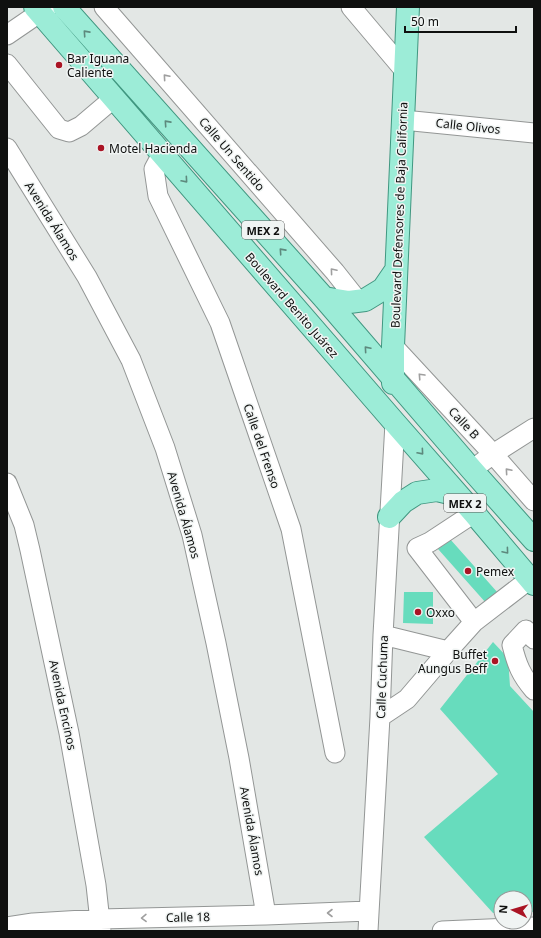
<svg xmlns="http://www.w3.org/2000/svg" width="541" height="938" viewBox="0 0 541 938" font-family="'Noto Sans',sans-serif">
<rect width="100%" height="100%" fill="#e3e7e5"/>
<path fill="#67dcbd" d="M 450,539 L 498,593 L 486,603 L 438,549 Z
M 404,592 L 433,592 L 433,624 L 403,623 Z
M 493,642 L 508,658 L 510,686 L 534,712 L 534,912 L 525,912 L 525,898 L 501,898 L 501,913 L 493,913 L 424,837 L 498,774 L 440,709 Z"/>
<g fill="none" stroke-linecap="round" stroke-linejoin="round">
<defs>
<path id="minor" d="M 104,7 L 335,272 L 358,301
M 351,7 L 405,71
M 7,35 L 48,7
M 7,64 L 59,129 L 69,132 L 81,126 L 114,98
M 403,120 L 534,133
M 7,148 L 87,277 L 131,360 L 165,448 L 192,535 L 216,643 L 239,758 L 266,915
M 162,154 L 154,169 L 158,196 L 220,323 L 291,529 L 335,753
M 393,346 L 493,454 L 534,501
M 472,470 L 493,454 L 534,428
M 7,483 L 24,525 L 30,550 L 69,733 L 96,885 L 101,931
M 474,513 L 430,542 L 417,548 L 474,622 L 530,579
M 383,635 L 448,651
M 534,639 L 526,630 L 512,645 C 517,665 521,675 534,690
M 380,717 L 407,699 L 448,651 L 474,622
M 7,927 L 33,923 L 100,919 L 266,915 L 369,911
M 368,931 L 380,717 L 383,635 L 395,423
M 442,931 L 534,927"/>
<path id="major" d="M 35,7 L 395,423 L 474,513 L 534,584
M 64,7 L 324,298 L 472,470 L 534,540
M 324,298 L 349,302 L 365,300 L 383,289 L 396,270
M 393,383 L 393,346 L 408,7
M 389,517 L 403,502 L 417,493 L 437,490 L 458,495"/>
</defs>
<use href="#minor" stroke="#939695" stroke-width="21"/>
<use href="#major" stroke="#409780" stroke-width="24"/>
<use href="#minor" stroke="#fff" stroke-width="19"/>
<use href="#major" stroke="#9cecd7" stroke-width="22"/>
</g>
<defs><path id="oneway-chevron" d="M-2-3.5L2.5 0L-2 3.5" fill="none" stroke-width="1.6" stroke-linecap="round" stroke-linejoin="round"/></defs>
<g stroke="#5d897d">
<use href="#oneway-chevron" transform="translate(86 33) rotate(-132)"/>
<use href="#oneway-chevron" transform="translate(167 123) rotate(-132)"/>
<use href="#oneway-chevron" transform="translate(185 180) rotate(49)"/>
<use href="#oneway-chevron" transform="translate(282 251) rotate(-132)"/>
<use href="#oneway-chevron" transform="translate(367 349) rotate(-131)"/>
<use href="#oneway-chevron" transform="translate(421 452) rotate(49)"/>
<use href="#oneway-chevron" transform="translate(506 551) rotate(50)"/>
</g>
<g stroke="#9f9f9f">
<use href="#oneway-chevron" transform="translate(166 77) rotate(-131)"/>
<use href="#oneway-chevron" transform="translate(333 271) rotate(-130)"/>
<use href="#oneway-chevron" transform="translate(421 376) rotate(-133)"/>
<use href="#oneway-chevron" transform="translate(508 471) rotate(-131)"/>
<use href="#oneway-chevron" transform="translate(330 913) rotate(180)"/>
<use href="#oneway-chevron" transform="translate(144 918) rotate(179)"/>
</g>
<g fill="#aa1424" stroke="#f0f4f3" stroke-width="1.5">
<circle cx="59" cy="65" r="4"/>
<circle cx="101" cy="148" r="4"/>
<circle cx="468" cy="571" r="4"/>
<circle cx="418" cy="612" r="4"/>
<circle cx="495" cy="661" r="4"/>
</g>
<g text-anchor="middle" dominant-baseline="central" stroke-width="3" stroke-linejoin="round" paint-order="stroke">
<g fill="#f0f4f3" stroke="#525453" stroke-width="1">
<rect x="242" y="221" width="42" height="18" rx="3"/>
<rect x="444" y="494" width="42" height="18" rx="3"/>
</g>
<g font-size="11" font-weight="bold" fill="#0f100f">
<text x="263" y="230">MEX 2</text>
<text x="465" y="503">MEX 2</text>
</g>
<g font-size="12" fill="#0f100f" stroke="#f0f4f3" text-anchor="start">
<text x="67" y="58">Bar Iguana<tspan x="67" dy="14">Caliente</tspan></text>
<text x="109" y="148">Motel Hacienda</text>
<text x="476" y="571">Pemex</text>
<text x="426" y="612">Oxxo</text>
<text x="487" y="654" text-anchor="end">Buffet<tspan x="487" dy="14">Aungus Beff</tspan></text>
</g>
<g font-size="12" fill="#0f100f" stroke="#f0f4f3">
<text transform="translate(468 126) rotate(6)">Calle Olivos</text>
<text transform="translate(232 154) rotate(49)">Calle Un Sentido</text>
<text transform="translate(399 215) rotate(-88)">Boulevard Defensores de Baja California</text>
<text transform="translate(52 221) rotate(58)">Avenida Álamos</text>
<text transform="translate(292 305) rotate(49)">Boulevard Benito Juárez</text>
<text transform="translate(464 423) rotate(47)">Calle B</text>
<text transform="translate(262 446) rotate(71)">Calle del Frenso</text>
<text transform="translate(184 515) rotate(74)">Avenida Álamos</text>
<text transform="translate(382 677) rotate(-88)">Calle Cuchuma</text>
<text transform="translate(63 705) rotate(78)">Avenida Encinos</text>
<text transform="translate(252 831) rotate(80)">Avenida Álamos</text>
<text transform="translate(188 917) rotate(-1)">Calle 18</text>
</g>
</g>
<rect width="541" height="938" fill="none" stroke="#0f100f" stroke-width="16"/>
<g transform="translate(513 910) rotate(275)"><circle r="19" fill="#f0f4f3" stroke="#969998"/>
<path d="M0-3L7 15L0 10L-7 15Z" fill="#aa1424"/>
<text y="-6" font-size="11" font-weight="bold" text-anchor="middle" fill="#0f100f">N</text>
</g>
<path d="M405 26v6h111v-6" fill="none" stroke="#0f100f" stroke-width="2"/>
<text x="411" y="26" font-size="12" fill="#0f100f" stroke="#f0f4f3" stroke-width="3" paint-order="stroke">50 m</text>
</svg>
